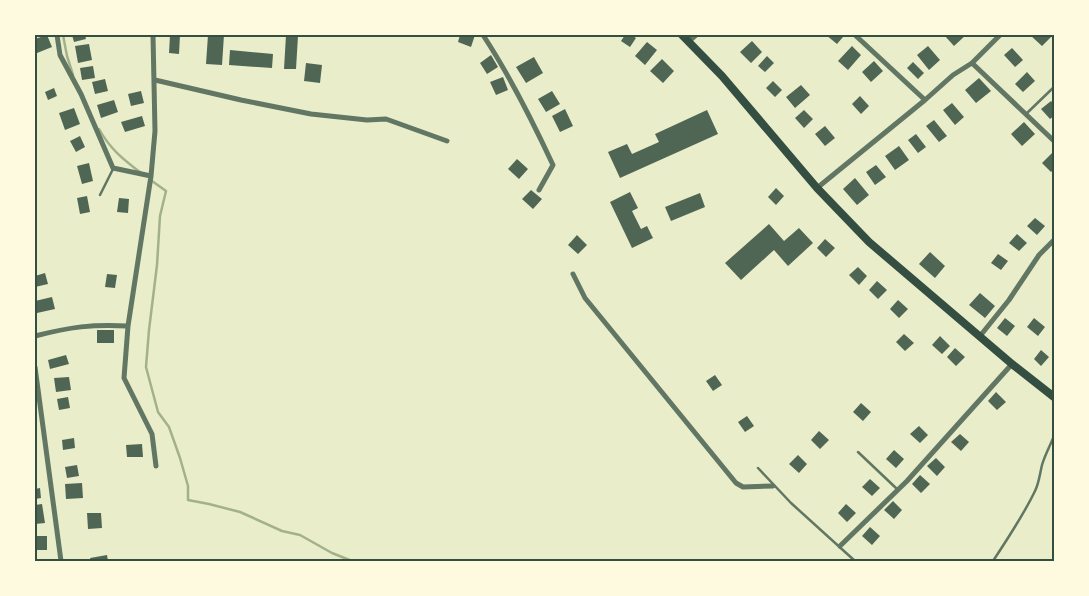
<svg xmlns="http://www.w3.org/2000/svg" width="1089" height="596" viewBox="0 0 1089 596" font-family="Raleway,sans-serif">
<rect width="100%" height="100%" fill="#e9edc9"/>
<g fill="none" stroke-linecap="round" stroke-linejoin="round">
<path stroke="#a3b18a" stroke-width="2.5" d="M 63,35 L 67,56 L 73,75
M 99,129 C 110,149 123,159 141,173
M 152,181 L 166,191 L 160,216 L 157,265 L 149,330 L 146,367 L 158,412 L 169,427 L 180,458 L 188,486 L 188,500 L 209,504 L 240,512 L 282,531 L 300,535 L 332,553 L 352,561"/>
</g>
<path fill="#4f6655" d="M 47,35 L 52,47 L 37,53 L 35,39 Z
M 72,35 L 85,35 L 86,39 L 74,42 Z
M 170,35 L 180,35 L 179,54 L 169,53 Z
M 208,35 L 224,35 L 222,65 L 206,64 Z
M 286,35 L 298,36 L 296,69 L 284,69 Z
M 460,35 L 475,35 L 471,47 L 458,42 Z
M 625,35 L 631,35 L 636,38 L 630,47 L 621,41 Z
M 826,35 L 840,35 L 843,37 L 837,44 Z
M 944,35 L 966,35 L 954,46 Z
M 1030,35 L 1053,35 L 1042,46 Z
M 752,41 L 762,52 L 751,63 L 740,52 Z
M 647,42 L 657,50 L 645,65 L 635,56 Z
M 89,44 L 92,60 L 78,63 L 75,46 Z
M 852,46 L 861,55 L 848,70 L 838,61 Z
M 928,46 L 940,60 L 929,70 L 917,55 Z
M 1012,48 L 1023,60 L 1015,67 L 1004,55 Z
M 230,50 L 273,54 L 272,68 L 229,65 Z
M 491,55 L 498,67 L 487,74 L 480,63 Z
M 767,56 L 774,63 L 765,72 L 758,66 Z
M 534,57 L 543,73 L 526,83 L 516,67 Z
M 662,59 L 674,71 L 663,83 L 650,71 Z
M 874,61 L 883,71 L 871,82 L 862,72 Z
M 913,62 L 924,73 L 918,79 L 907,68 Z
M 306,63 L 322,65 L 320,83 L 304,81 Z
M 93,66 L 95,78 L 82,80 L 80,68 Z
M 1027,72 L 1035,81 L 1023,92 L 1015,84 Z
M 503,77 L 508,90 L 496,95 L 490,82 Z
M 979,78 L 991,91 L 976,103 L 965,90 Z
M 105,79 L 108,91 L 95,94 L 92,82 Z
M 773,81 L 782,90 L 775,97 L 766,88 Z
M 801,85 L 810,95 L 795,108 L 786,97 Z
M 54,88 L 57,96 L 48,100 L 45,92 Z
M 141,91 L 144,103 L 131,106 L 128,94 Z
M 552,91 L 560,104 L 546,112 L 538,99 Z
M 860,96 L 869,106 L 861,114 L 852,104 Z
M 114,100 L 118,112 L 101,118 L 97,105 Z
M 1051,101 L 1054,104 L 1054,116 L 1050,119 L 1041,109 Z
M 952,103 L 964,117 L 955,125 L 943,110 Z
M 74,108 L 80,124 L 65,130 L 59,113 Z
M 565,109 L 573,126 L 560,132 L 552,116 Z
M 707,110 L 718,134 L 620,178 L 608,152 L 627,144 L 632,154 L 659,142 L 655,134 Z
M 804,110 L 813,119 L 804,128 L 795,118 Z
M 142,116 L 145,126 L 125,132 L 121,122 Z
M 934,120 L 947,136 L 939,142 L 926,126 Z
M 1024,122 L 1035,134 L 1022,146 L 1011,134 Z
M 825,126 L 835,138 L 825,146 L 815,134 Z
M 916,134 L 926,147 L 918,153 L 908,140 Z
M 80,136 L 85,147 L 76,152 L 70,141 Z
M 899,146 L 909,160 L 895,170 L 885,156 Z
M 1054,151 L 1054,169 L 1051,172 L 1042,163 Z
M 517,159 L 528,169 L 519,179 L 508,169 Z
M 89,163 L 93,181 L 82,184 L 77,166 Z
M 876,165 L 886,177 L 875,185 L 866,172 Z
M 855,178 L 869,195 L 857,205 L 843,189 Z
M 776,188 L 784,196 L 776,205 L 768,197 Z
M 531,190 L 542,199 L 533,209 L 522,199 Z
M 630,192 L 638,208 L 632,211 L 641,229 L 647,226 L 653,238 L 632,248 L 610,202 Z
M 700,193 L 705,207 L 671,221 L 665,207 Z
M 87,196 L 90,212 L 80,214 L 77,198 Z
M 119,198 L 129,199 L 128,213 L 117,212 Z
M 1035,218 L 1045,226 L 1037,235 L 1027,226 Z
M 769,224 L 784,241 L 799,228 L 813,243 L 788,266 L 774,250 L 741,280 L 725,263 Z
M 1017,234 L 1027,243 L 1019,251 L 1009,243 Z
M 577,235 L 587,245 L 578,254 L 568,245 Z
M 825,239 L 835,248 L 826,257 L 817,248 Z
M 930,252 L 945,266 L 935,278 L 919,264 Z
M 998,254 L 1008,261 L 1001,270 L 991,263 Z
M 858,267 L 867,276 L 859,285 L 849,275 Z
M 45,273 L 48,284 L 35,287 L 35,276 Z
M 107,274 L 117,275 L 115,288 L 105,287 Z
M 877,281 L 887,290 L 878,299 L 869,290 Z
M 980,293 L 995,306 L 985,318 L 969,305 Z
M 52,297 L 55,309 L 37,313 L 35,301 Z
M 898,300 L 908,309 L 899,318 L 890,309 Z
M 1005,318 L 1015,326 L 1007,336 L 997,328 Z
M 1034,318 L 1045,327 L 1038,336 L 1027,327 Z
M 97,330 L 114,330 L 114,343 L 97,343 Z
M 904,334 L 914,343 L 905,351 L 896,342 Z
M 940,336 L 950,346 L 942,354 L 932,345 Z
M 955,348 L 965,357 L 956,366 L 947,357 Z
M 1041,350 L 1049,357 L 1041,366 L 1034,359 Z
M 66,355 L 69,364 L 50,369 L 48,360 Z
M 715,375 L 722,385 L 713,391 L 706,381 Z
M 69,377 L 71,390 L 56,392 L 54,378 Z
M 996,392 L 1006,402 L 997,410 L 988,401 Z
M 68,397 L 70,408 L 59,410 L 57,399 Z
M 861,403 L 871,412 L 863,421 L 853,412 Z
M 747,416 L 754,426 L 745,432 L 738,422 Z
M 919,426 L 928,435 L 920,443 L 910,434 Z
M 819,431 L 829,440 L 820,449 L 811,440 Z
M 960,434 L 969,442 L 961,451 L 951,442 Z
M 74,438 L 75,448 L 63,450 L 62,440 Z
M 142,444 L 143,457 L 127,457 L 126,445 Z
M 894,450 L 904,459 L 896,468 L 886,459 Z
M 798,455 L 807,464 L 799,473 L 789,464 Z
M 936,458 L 945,467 L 937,476 L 927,466 Z
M 77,465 L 79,476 L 67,478 L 65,467 Z
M 920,475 L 930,484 L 921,493 L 912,484 Z
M 870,479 L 880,488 L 872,496 L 862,487 Z
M 82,483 L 83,498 L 66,499 L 65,484 Z
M 40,488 L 41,498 L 35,499 L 35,489 Z
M 893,501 L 902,510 L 894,519 L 884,510 Z
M 42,504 L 45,523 L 35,524 L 35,505 Z
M 846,504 L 856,513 L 847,522 L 838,513 Z
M 87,513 L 101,513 L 102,528 L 88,529 Z
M 870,527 L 880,536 L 872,545 L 862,536 Z
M 35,536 L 47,536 L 47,550 L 35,550 Z
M 107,555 L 108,561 L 91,561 L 90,558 Z"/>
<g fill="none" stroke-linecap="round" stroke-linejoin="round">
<path stroke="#617663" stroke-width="2.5" d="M 1026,114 L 1054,87
M 100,195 L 113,169
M 858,452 L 897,489
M 758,468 L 791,503 L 855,561
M 993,561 C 1008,538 1023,516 1035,491 C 1039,483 1040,473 1042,465 C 1045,455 1050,446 1054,436"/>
<path stroke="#617663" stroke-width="5" d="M 57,35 L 60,55 L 81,94 L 113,168 L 151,176
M 153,35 L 155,131 L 151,176 L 128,326 L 124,378 L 152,434 L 156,466
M 483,35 C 510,76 532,120 553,165 L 539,190
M 855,35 L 925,100
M 689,41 L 696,35
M 972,63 L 1054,141
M 155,80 L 241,100 L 311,114 L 367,120 L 386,119 L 447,141
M 817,188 L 925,100 L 953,75 L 972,63 L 1000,35
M 573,274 L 585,298 L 736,483 L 743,487 L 773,486
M 35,336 C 70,327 92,324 128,326
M 980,336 L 1009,300 L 1039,255 L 1054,240
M 35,367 L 61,561
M 840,546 L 907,481 L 1012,364"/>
<path stroke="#344e41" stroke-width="8" d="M 682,35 L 722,76 L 817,188 L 869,242 L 1012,364 L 1054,397"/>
</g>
<rect width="1089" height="596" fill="none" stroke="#fefae0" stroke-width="72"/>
<rect x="36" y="36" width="1017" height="524" fill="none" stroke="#344e41" stroke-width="2"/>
</svg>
